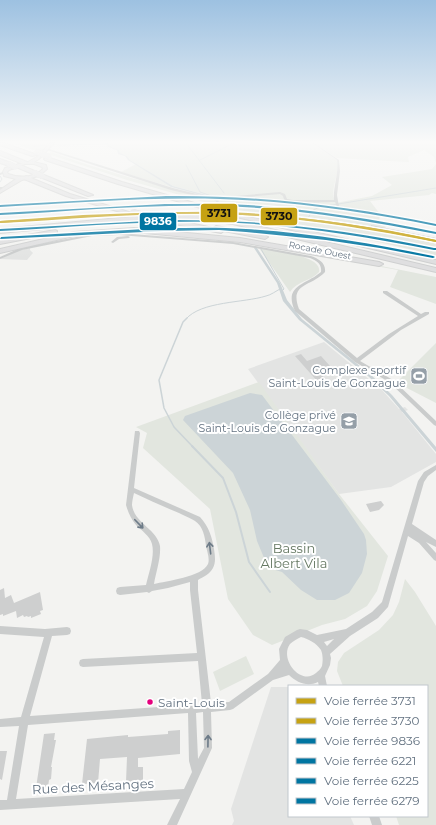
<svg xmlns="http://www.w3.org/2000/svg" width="436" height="825" viewBox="0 0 436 825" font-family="Montserrat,sans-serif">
<rect width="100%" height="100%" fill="#f3f3f1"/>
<path fill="#e3e4e3" d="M 150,212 L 211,212 L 221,214 L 159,214 Z
M 126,213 L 134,216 L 0,224 L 0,221 Z
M 251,214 L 310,219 L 374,227 L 436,240 L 436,243 L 373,230 L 267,217 Z
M 30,248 L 30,250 L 33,253 L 27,260 L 0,259 L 13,252 Z
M 324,342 L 382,390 L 399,409 L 405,407 L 408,410 L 402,412 L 436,454 L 436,462 L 391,487 L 339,494 L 248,369 Z
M 271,687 L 289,687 L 289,816 L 350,816 L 354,825 L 232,825 L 234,821 L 231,809 Z"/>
<path fill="#e2e6df" d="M 13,143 L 50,143 L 40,152 Z
M 107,143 L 311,143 L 337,160 C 341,174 328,191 336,203 L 372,196 L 392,185 L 382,177 L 432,169 L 436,164 L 436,194 L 432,193 L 429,195 L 370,201 L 380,214 L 379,224 L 386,227 L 385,229 C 330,219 274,219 220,206 L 219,198 L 173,186 L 130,160 L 127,156 L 120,153 L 119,150 L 110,147 Z
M 314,143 L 436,143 L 436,163 L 434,157 L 424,150 L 408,157 L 409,162 L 407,162 L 337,158 Z
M 51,152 C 104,171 160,187 215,199 L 215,205 L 127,180 L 48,154 Z
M 136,164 L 171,187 L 121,172 Z
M 267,217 C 324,222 380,230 436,243 L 436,255 Z
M 259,248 C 272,251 323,255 319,272 C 311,281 297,281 290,292 Z
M 331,256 L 436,277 L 436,304 L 390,287 L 398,270 L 331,258 Z
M 436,343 L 436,403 L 403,386 L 399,380 Z
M 259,382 L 339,494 L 388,556 L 377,591 L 367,606 L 345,619 L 322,625 L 272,645 L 253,635 L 228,599 L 210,509 L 143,448 L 147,433 L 136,427 Z
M 405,579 L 415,592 L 436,626 L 436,825 L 399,825 L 396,816 L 427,816 L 427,686 L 343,686 L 337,671 L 338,662 L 344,653 L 379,630 L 393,615 L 399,602 Z
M 246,656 L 254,674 L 220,691 L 213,672 Z"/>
<path fill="#ccd4d7" d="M 105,143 L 107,143 L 111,147 L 119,150 L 120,153 L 127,156 L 130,160 L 173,186 L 214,197 L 218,199 L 218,202 L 216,202 L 212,198 L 171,187 L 128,160 L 125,156 L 118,154 L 117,150 L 108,147 Z
M 254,248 L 257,248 L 280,283 L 287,300 L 302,319 L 371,375 L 392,395 L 436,447 L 436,452 L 389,396 L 368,376 L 299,320 L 283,301 L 277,283 Z
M 250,393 L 262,395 L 341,500 L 364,534 L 366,540 L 367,554 L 362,573 L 349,593 L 335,600 L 317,600 L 301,590 L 282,572 L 272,569 L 267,565 L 257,541 L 250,510 L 233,473 L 183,420 L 185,416 Z"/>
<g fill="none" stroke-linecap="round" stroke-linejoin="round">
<path stroke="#ccd4d7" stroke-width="1" d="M 186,143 L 224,193
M 57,145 L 107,144
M 34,146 L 49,145
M 200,160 L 234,143
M 186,165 L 200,192 L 217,198 L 219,202
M 0,176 L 2,179 L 0,182
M 218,215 L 223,218
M 308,218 L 313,210 L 320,207 L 436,188
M 261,249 L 284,289 L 282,291
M 186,319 C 201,301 244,303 266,296 C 271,295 276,291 280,289"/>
<path stroke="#ccd4d7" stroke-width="1.5" d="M 187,318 L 183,322 L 159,380 L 164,408 L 174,427 L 193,447"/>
<path stroke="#ccd4d7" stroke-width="2" d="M 192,446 L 223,478 L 236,512 L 249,562 L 270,592"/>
</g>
<path fill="#cecfcf" d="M 301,354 L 307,361 L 321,356 L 330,366 L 320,369 L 323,372 L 320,373 L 325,379 L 318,382 L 295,356 Z
M 381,501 L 384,505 L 379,510 L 370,512 L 366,504 Z
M 4,588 L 5,598 L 11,595 L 14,603 L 40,592 L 43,610 L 40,611 L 41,614 L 31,618 L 31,616 L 28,617 L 27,616 L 24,617 L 23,615 L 17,618 L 16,611 L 3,616 L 3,614 L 0,615 L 0,590 Z
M 180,730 L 180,754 L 138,758 L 138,767 L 143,767 L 143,781 L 126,782 L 127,757 L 100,759 L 98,783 L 82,784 L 87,739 L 128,735 L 128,737 L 168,734 L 168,731 Z
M 55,733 L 54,740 L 56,740 L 51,767 L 52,767 L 51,779 L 49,780 L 48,787 L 36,788 L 44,734 Z
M 0,751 L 7,751 L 2,780 L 0,779 Z"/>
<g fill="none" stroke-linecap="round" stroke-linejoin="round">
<defs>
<path id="secondary" d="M 50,143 L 54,143 L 39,159 L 34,162 L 46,165 L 47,169 L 39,176 L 22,180 L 0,193 L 0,190 L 16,179 L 4,176 L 3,172 L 5,168 L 28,162 L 37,157 ZM 25,164 L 34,164 L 42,167 L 43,169 C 34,178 20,178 8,174 L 7,172 L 9,170 Z"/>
<path id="highway" d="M 0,143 L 4,143 L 37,155 L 32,156 L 0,145 Z
M 0,151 L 27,162 L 28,163 L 23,164 L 0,155 Z
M 47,157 L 122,182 L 215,209 L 436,260 L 436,264 L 211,211 L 118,184 L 45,160 L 44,159 Z
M 0,159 L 11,163 L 12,164 L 9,166 L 0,163 Z
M 18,164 L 37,172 L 38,173 L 33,174 L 16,167 L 15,166 Z
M 40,175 L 44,175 L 93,195 L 88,196 L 40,177 Z
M 26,176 L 70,194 L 132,213 L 127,214 L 66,196 L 24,179 L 23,178 Z
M 195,215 L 233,220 L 436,268 L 436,272 L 233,224 L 195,219 L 171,219 L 213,228 L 216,226 L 265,235 L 268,237 L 265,239 L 224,231 L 221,233 L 164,222 L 161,220 L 141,220 L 0,233 L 0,229 L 141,216 Z
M 134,228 L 240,238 L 379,262 L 383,264 L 379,266 L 240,242 L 134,232 L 74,236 L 0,253 L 0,249 L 74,232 Z
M 55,230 L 57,231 L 57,233 L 0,244 L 0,240 Z"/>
</defs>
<use href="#secondary" stroke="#d0d1d0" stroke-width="2"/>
<use href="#highway" stroke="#cfd0d0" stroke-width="2"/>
<path fill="#cacccc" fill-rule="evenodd" d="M 312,143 L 314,143 L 339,160 L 340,171 L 337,195 L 339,207 L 337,207 L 335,202 C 327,202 291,204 286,201 C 284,200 283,197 283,196 L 280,194 L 213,200 L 171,190 L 47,150 L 49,149 L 173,188 L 213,198 L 280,192 L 285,194 L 287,199 L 293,200 L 334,200 C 333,186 339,174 337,160 Z
M 5,171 L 7,172 L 6,173 L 0,175 L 0,173 Z
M 0,187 L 2,187 L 3,188 L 0,189 Z
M 371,225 L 436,238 L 436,240 L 372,227 L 371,227 Z
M 119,233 L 233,242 L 311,256 C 319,259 326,263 325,272 C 311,287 289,283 299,309 L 357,358 L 389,334 L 418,316 L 383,293 L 383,291 L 387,291 L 421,314 L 425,312 L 429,312 L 429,314 L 401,330 L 360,361 L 393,380 L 436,421 L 436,426 L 434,425 L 389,382 L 355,362 L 295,311 C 283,285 306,285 321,272 C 322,264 317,261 310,258 L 233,244 L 119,235 L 92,236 L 22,250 L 0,259 L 0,257 L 20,248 L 66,239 L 92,234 Z
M 128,236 L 130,237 L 129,238 L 119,239 L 113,243 L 111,242 L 117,237 Z
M 135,431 L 139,431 L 140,433 L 134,488 L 200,517 C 209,527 212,537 214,549 C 215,556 216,562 213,568 C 210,574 203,577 198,580 L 198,590 L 211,703 L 229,702 L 268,674 L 280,660 L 279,649 L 285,637 L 297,630 L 300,629 L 307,630 L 317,635 L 346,629 L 372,612 L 382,602 L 418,481 L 424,472 L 436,465 L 436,470 L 428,476 L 424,482 L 412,524 L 436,540 L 436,547 L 426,542 L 436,553 L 436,561 L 434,560 L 419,543 L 408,536 L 388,607 L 378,618 L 350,636 L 330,654 L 331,658 L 330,665 L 325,676 L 327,686 L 319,686 L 318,682 C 308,687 297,683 289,675 L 273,680 L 233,709 L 230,710 L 211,712 L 212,748 L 177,825 L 167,825 L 180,799 L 0,810 L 0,800 L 7,800 L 19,726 L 0,727 L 0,719 L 21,717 L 44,637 L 0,634 L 0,626 L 45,629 L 67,627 L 70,628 L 71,631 L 70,634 L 67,635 L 52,636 L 30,716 L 202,704 L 198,661 L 83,667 L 80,666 L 79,663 L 80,660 L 83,659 L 197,653 L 190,590 L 190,582 L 168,588 L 152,591 L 149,593 L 147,592 L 120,595 L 117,594 L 116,591 L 117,588 L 120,587 L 146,585 C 149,572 155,556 152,544 C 150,536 141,530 136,525 C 131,519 128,512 126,505 ZM 134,493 C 149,500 164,507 179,513 C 184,516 191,518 195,521 C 203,526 205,537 206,546 C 207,551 210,559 208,564 C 202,577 166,581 154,584 C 156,572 161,558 160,546 C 157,529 134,523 132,505 C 132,502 133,497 134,493 ZM 301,637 C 309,639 316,643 321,650 C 323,655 323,661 322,666 C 321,669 318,671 316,673 C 301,686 279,659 290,644 C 293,641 297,639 301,637 ZM 334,639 L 327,646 L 324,642 ZM 203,712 L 204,748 L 198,759 L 196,713 ZM 188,713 L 189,761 L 192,772 L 184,789 L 16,799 L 28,725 Z
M 369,816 L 379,816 L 382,825 L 372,825 Z"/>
<use href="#secondary" fill="#dfdfe0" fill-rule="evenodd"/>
<use href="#highway" fill="#dfdfe0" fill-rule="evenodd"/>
<defs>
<path id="highway-bridge" d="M 37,152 L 49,157
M 9,164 L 15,167
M 35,173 L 42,176
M 133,212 L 159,219"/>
</defs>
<use href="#highway-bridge" stroke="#cfd0d0" stroke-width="6" stroke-linecap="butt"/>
<use href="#highway-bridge" stroke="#dfdfe0" stroke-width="5.5"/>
<defs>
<path id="rail-1" d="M 165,212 C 193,212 220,211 248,213 C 311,217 374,227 436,240 L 436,242 C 365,228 293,216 220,214 C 147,212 73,219 0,223 L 0,221 Z"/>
<path id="rail-2" d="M 165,212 C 258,211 345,220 436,240 L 436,242 C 365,227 293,216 220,214 C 147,212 73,218 0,223 L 0,221 L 83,215 Z"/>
<path id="rail-3" d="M 166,220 C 257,219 345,229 434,248 L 436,248 L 436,250 L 434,250 C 364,236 293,225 221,222 C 147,220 73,227 0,231 L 0,229 Z"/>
<path id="rail-4" d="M 165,204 C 193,204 220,203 248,205 C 311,209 374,219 436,232 L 436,234 C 365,220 293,208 220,206 C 147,204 73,211 0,215 L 0,213 Z"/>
<path id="rail-5" d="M 164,228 C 192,228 219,227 246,229 C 309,233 371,243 433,256 L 435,257 L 433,258 L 380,248 L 326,240 L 246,232 L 219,230 L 164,231 L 0,239 L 1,237 Z"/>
<path id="rail-6" d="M 166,196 C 258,195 347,206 436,224 L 436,226 C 365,212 293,201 220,199 C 147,197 73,203 0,207 L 0,205 Z"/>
</defs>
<use href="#rail-1" stroke="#fff" stroke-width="3"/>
<use href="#rail-2" stroke="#fff" stroke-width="3"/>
<use href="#rail-3" stroke="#fff" stroke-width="3"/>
<use href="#rail-4" stroke="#fff" stroke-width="3"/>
<use href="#rail-5" stroke="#fff" stroke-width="3"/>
<use href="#rail-6" stroke="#fff" stroke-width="3"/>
<use href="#rail-1" fill="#c6a213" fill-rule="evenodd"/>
<use href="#rail-2" fill="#c6a213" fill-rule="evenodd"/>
<use href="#rail-3" fill="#0075a1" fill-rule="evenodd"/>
<use href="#rail-4" fill="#0075a1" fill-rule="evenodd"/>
<use href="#rail-5" fill="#0075a1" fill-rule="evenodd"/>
<use href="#rail-6" fill="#0075a1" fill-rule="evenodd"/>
</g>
<defs><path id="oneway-shaft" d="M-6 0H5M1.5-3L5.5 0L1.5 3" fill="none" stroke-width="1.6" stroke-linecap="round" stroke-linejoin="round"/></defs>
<g stroke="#6d7b88">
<use href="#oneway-shaft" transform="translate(139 524) rotate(46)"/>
<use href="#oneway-shaft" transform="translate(210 548) rotate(-97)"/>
<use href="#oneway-shaft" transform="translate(208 741) rotate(-89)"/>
</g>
<linearGradient id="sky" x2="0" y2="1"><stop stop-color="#9dc1e1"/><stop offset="0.55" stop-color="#fafaf9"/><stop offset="1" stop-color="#fafaf9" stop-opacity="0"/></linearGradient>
<rect width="436" height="258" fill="url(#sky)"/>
<defs>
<symbol id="stadium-square" viewBox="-11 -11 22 22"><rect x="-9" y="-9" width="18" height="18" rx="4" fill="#959fa8" stroke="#fff"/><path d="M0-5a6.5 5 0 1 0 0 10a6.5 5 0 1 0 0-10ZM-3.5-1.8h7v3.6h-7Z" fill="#fff"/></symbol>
<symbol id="school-square" viewBox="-11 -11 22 22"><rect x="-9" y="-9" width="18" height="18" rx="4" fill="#959fa8" stroke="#fff"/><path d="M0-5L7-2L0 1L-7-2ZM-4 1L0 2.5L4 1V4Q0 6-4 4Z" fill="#fff"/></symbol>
</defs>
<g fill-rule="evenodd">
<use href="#stadium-square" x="409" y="366" width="20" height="20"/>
<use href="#school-square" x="339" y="411" width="20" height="20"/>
</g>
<circle fill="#e5007d" stroke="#fff" stroke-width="1.5" cx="150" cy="702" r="3.5"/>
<g text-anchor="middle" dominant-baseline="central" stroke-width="4" stroke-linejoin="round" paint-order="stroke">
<g font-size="9" fill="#637281" stroke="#fff">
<text transform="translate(320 250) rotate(11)">Rocade Ouest</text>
</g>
<g font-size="11" fill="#637281" stroke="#fff" text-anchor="end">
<text x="406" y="370">Complexe sportif<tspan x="406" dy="13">Saint-Louis de Gonzague</tspan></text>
<text x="336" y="415">Collège privé<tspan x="336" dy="13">Saint-Louis de Gonzague</tspan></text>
</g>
<g font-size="12" fill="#637281" stroke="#fff" text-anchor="start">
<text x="158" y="702">Saint-Louis</text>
</g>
<g font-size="13" fill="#657862" stroke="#fff">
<text x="294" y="548">Bassin<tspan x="294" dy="15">Albert Vila</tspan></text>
</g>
<g font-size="13" fill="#637281" stroke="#fff">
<text transform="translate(93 786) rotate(-3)">Rue des Mésanges</text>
</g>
</g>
<g stroke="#fff" stroke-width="1.5">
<rect x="200" y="203" width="38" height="20" rx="4" fill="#c6a213"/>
<rect x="260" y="207" width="38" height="19" rx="4" fill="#c6a213"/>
<rect x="139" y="212" width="38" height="19" rx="4" fill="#0075a1"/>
</g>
<g font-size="11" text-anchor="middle" font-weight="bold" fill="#fff">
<text x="158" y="225">9836</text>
</g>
<g font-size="11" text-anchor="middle" font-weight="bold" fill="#111">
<text x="219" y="217">3731</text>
<text x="279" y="220">3730</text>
</g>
<rect x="288" y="685" width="140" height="132" fill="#ffffff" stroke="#c1c7cd"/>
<rect x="296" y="698" width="20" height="6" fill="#c6a213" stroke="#c1c7cd"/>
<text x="324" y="705" font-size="12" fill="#637281">Voie ferrée 3731</text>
<rect x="296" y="718" width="20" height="6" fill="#c6a213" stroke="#c1c7cd"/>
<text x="324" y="725" font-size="12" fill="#637281">Voie ferrée 3730</text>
<rect x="296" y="738" width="20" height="6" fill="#0075a1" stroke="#c1c7cd"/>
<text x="324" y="745" font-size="12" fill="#637281">Voie ferrée 9836</text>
<rect x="296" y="758" width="20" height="6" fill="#0075a1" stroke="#c1c7cd"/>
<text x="324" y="765" font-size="12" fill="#637281">Voie ferrée 6221</text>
<rect x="296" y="778" width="20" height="6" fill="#0075a1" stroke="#c1c7cd"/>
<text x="324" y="785" font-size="12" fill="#637281">Voie ferrée 6225</text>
<rect x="296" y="798" width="20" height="6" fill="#0075a1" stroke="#c1c7cd"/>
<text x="324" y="805" font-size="12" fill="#637281">Voie ferrée 6279</text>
</svg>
